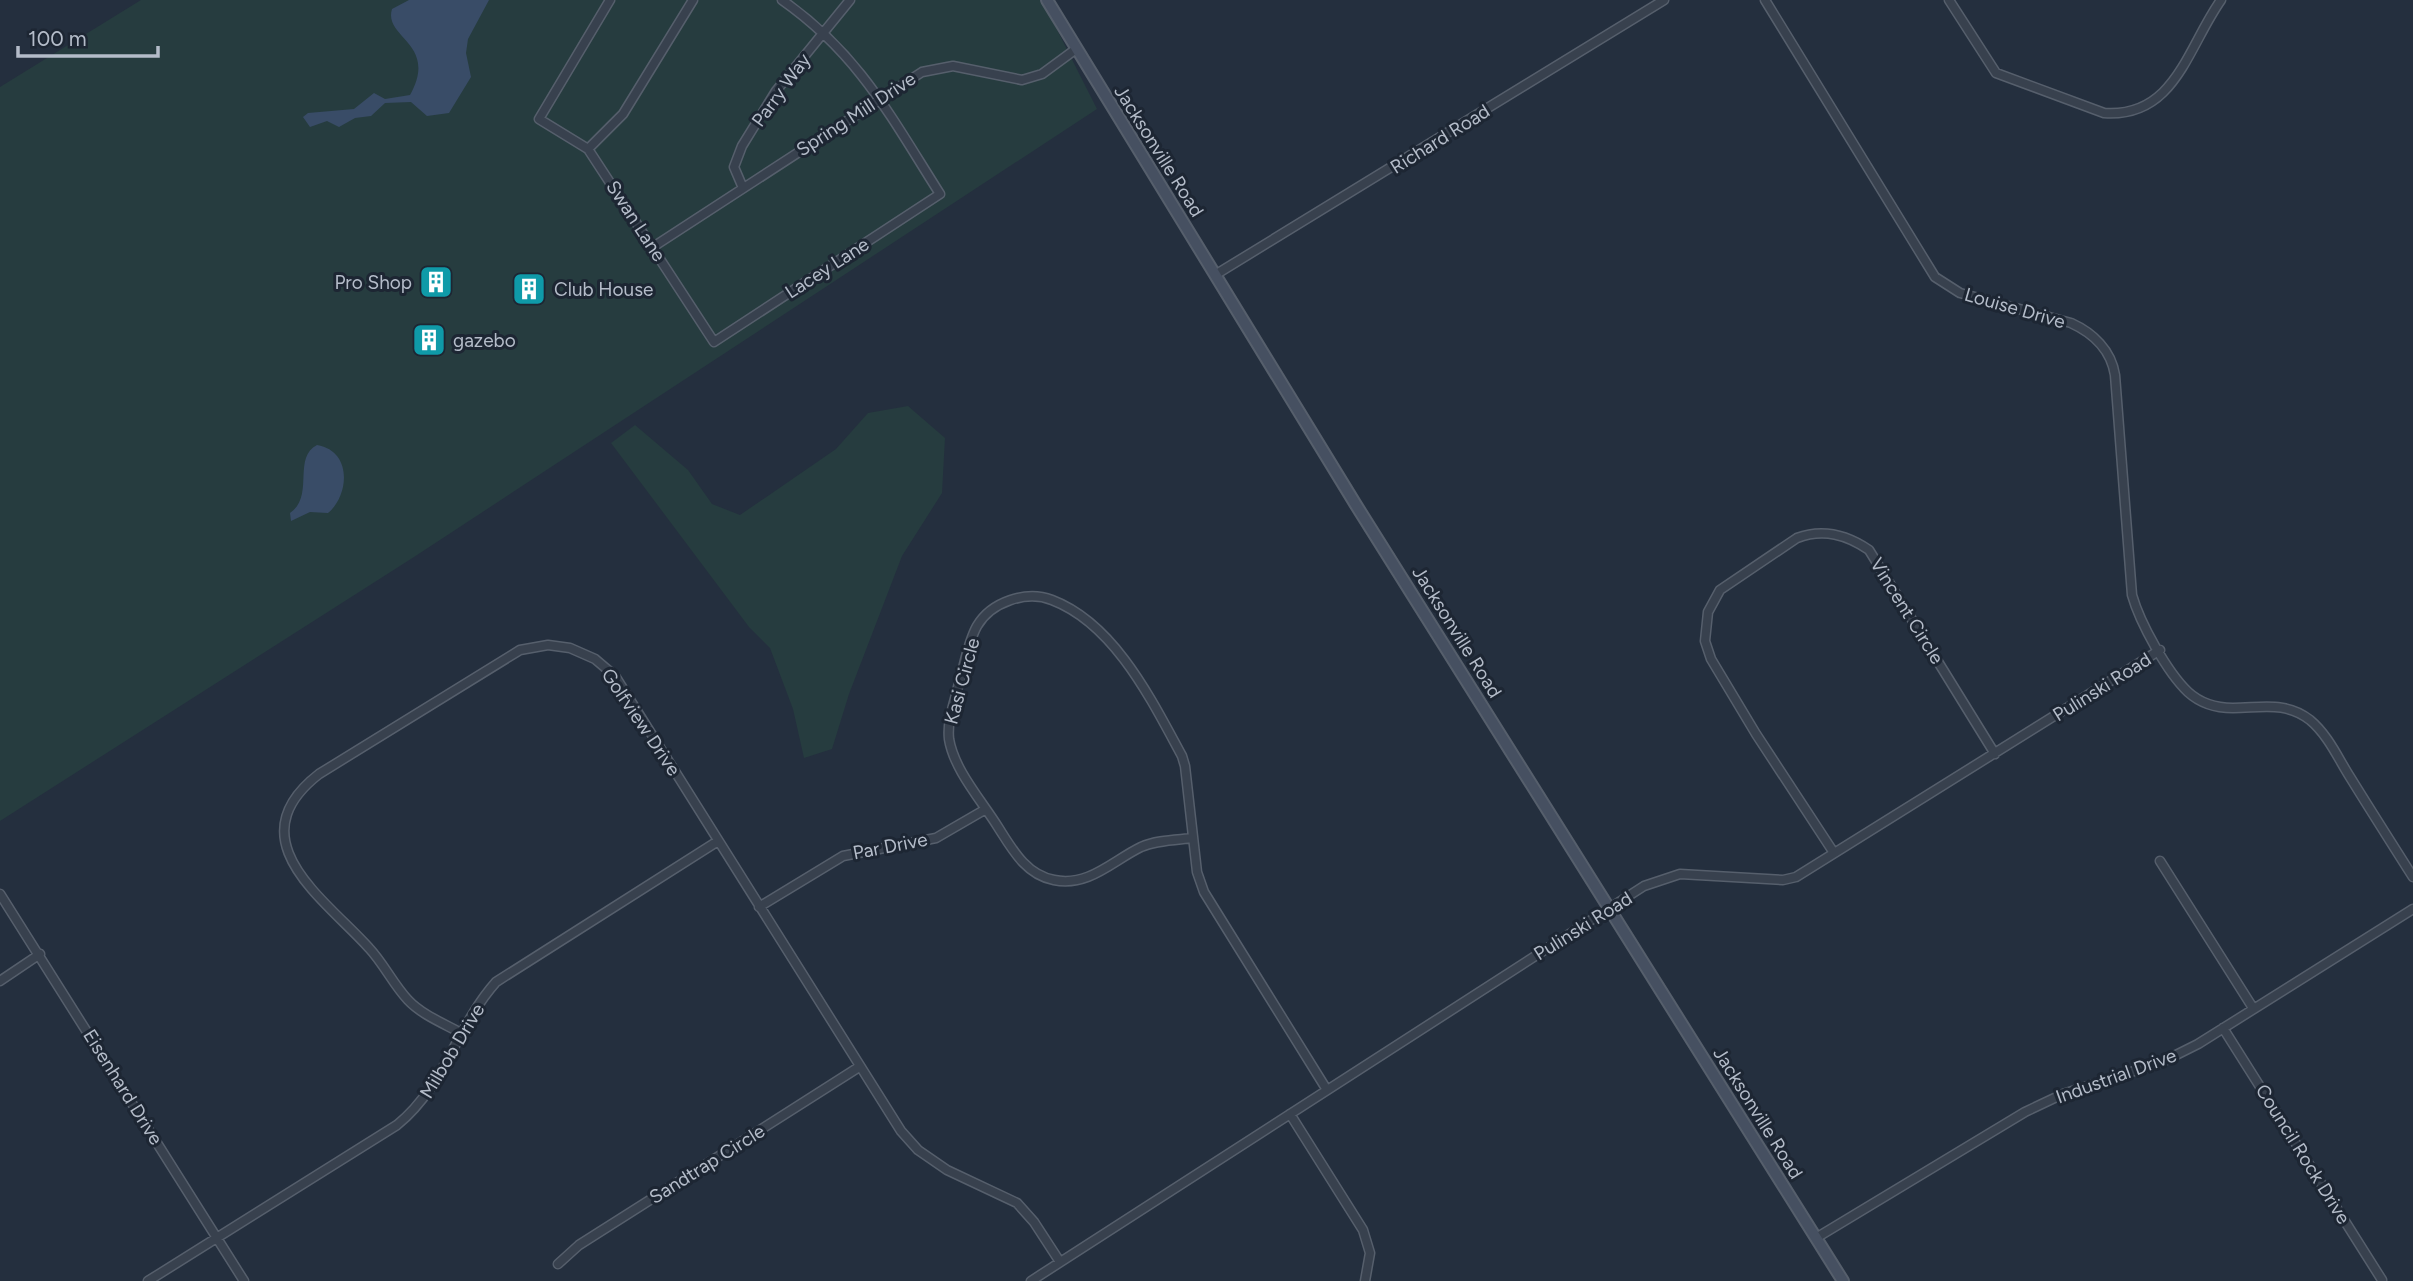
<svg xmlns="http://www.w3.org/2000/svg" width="2413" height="1281" viewBox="0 0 2413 1281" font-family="Figtree,sans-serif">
<rect width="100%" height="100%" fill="#242f3e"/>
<path fill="#263c3f" d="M 141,0 L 1042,0 L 1097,109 L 414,557 L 0,821 L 0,87 Z
M 908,406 L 945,438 L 942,493 L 902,556 L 849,694 L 832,749 L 804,758 L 793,709 L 770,648 L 749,627 L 611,443 L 635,425 L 688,470 L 712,504 L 740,515 L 836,449 L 868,413 Z"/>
<path fill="#394c67" d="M 409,0 L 489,0 L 468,39 L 466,53 L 471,77 L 449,113 L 427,116 L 411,102 L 385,103 L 371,116 L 355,118 L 339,127 L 327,121 L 310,127 L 303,117 L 308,113 L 354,109 L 374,93 L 385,99 L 410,95 C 439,43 383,38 392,9 Z
M 317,445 C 353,451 349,496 328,513 L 310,512 L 291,521 L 290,513 C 315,496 292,458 317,445 Z"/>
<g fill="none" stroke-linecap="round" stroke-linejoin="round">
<defs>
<path id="street" d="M 610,0 L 539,119 L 588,149 L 714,342 L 940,194 C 891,117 859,54 782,0
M 1765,0 L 1935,277 L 1960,293 L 2071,323 C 2093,333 2111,350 2115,375 L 2132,595 C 2140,623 2167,672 2188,692 C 2200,703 2217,708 2233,708 C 2261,708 2286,701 2310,720 C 2328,735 2338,758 2350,777 C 2371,811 2392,844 2413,877
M 1949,0 L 1996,73 L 2104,113 C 2175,118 2187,48 2221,0
M 588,149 L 623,114 L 693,0
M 743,188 L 734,167 L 742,146 L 776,91 L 850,0
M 653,247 L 922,72 L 953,66 L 1022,80 L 1042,74 L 1076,49
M 1215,275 L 1664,0
M 1193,838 C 1176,840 1157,840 1141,847 C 1112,861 1089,887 1054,880 C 1026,875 1012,849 998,827 C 982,801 954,770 949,739 C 947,721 954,704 958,687 C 964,668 967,644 977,626 C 991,602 1026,590 1052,600 C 1115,624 1152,701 1182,756 L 1185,766 L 1197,872 L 1204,892 L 1327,1090
M 1834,853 L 1756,734 L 1711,659 L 1705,641 L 1708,612 L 1720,590 L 1797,538 C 1824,528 1847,535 1869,550 L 1995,754
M 2160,861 L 2253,1008
M 0,894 L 244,1281
M 759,907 L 843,856 L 936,838 L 986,809
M 0,981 L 40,954
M 2223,1028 L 2382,1280
M 463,1034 C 445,1024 422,1015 408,1000 C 393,984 384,964 369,948 C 326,900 234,840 319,774 L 520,650 L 548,645 L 570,648 L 595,659 L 615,676 L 901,1131 L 918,1150 L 947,1170 L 1017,1203 L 1034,1222 L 1060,1262
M 1290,1114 L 1363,1230 L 1370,1253 L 1365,1281
M 1816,1238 L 2025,1112 L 2063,1094 L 2162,1062 L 2198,1044 L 2413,909
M 558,1264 L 579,1245 L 859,1067
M 148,1281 L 397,1125 C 445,1086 456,1027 496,982 L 718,841
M 1031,1281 L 1644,886 L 1680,874 L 1783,880 L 1796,877 L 2160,650"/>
<path id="secondary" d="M 1047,0 L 1356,505 L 1843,1281"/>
</defs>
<use href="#street" stroke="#565f6c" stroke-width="11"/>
<use href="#secondary" stroke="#565f6c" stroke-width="14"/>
<use href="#street" stroke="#38414e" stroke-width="8"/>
<use href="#secondary" stroke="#465061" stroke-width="10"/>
</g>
<defs>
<symbol id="building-square" viewBox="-11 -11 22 22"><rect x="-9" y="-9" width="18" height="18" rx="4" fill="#0f9aa8" stroke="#1d2633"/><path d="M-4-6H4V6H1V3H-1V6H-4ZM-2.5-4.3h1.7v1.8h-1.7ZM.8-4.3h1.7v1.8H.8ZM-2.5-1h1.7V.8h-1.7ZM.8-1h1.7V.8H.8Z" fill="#fff"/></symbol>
</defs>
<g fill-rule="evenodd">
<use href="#building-square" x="417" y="263" width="38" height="38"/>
<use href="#building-square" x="510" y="270" width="38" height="38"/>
<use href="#building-square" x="410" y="321" width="38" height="38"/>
</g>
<g text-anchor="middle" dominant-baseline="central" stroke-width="6" stroke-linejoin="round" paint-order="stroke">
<g font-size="19" fill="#b4bcc9" stroke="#1d2633">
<text transform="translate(781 90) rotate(-54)">Parry Way</text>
<text transform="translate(856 114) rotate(-33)">Spring Mill Drive</text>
<text transform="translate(1440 139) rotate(-32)">Richard Road</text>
<text transform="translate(1159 151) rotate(58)">Jacksonville Road</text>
<text transform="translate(636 221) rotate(57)">Swan Lane</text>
<text transform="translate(827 268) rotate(-33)">Lacey Lane</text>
<text transform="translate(2015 308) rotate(16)">Louise Drive</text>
<text transform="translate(1907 611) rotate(58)">Vincent Circle</text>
<text transform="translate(1457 632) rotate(58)">Jacksonville Road</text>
<text transform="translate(962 681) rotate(-75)">Kasi Circle</text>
<text transform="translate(2102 687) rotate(-32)">Pulinski Road</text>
<text transform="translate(641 722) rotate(56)">Golfview Drive</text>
<text transform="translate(890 846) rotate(-11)">Par Drive</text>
<text transform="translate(1583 926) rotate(-32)">Pulinski Road</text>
<text transform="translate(452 1051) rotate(-59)">Milbob Drive</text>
<text transform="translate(2116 1076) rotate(-20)">Industrial Drive</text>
<text transform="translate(123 1087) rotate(58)">Eisenhard Drive</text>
<text transform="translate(1758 1113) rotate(58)">Jacksonville Road</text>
<text transform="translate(2303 1154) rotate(58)">Council Rock Drive</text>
<text transform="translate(707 1164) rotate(-32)">Sandtrap Circle</text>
</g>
<g font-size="19" fill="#b4bcc9" stroke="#1d2633" text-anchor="start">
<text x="412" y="282" text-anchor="end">Pro Shop</text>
<text x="554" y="289">Club House</text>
<text x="453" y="340">gazebo</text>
</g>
</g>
<path d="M18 46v10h140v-10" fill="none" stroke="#b4bcc9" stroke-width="3.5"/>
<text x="28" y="46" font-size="21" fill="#b4bcc9" stroke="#1d2633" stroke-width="5" paint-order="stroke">100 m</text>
</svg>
